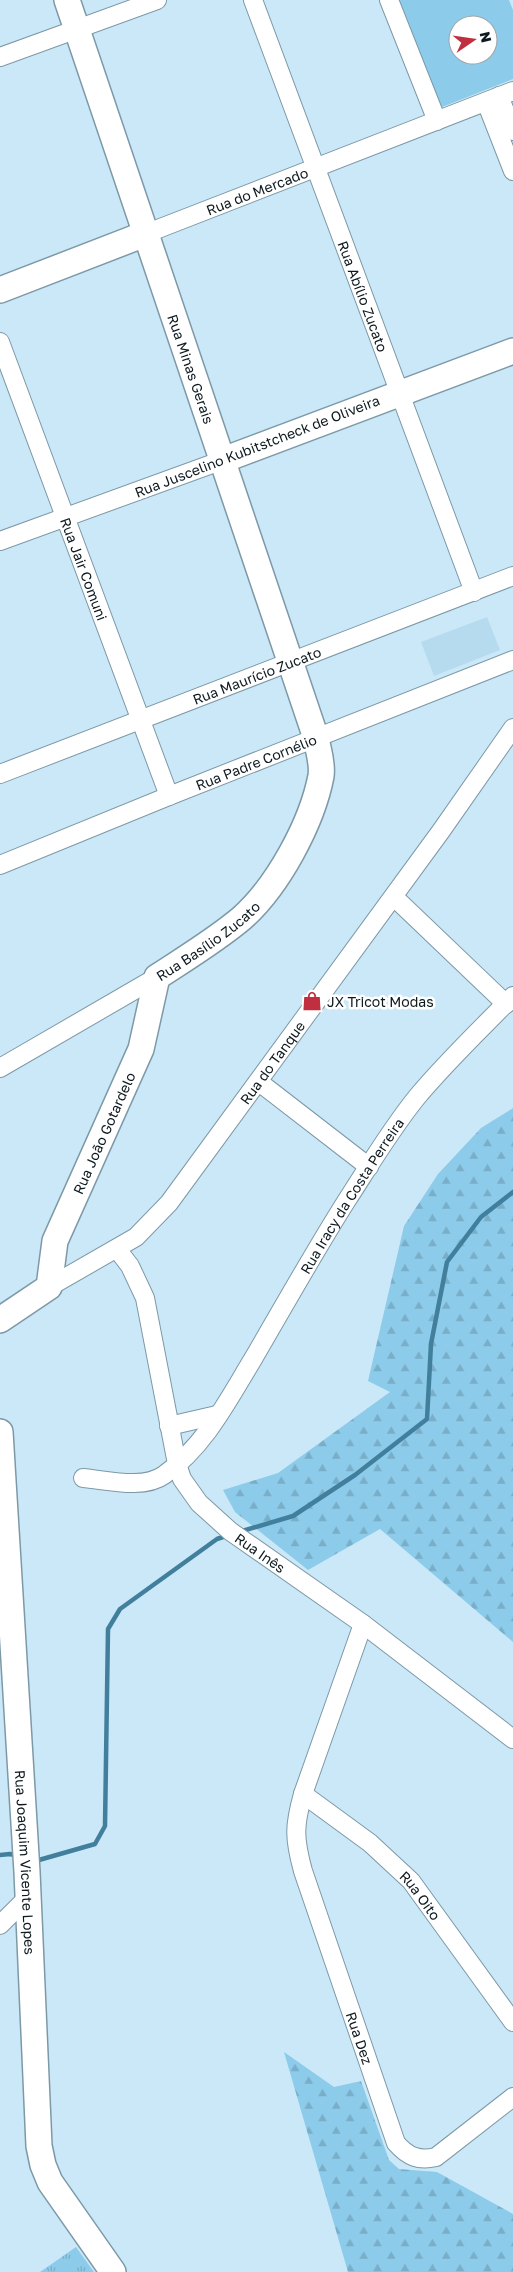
<svg xmlns="http://www.w3.org/2000/svg" width="513" height="2272" viewBox="0 0 513 2272" font-family="'Golos Text',sans-serif">
<defs>
<pattern id="grass-tufts" width="24" height="20" patternUnits="userSpaceOnUse" patternTransform="scale(1.25)"><rect width="24" height="20" fill="#8dcbea"/><path d="M3 7l-1-3M5 7V3M7 7l1-3M15 17l-1-3M17 17v-4M19 17l1-3" fill="none" stroke="#78aec8"/></pattern>
<pattern id="forest-firs" width="22" height="20" patternUnits="userSpaceOnUse" patternTransform="scale(1.25)"><rect width="22" height="20" fill="#8dcbea"/><path d="M5 1l3.5 6h-7zM16 11l3.5 6h-7z" fill="#78aec8"/></pattern>
</defs>
<rect width="100%" height="100%" fill="#cbe8f8"/>
<path fill="#b7dbee" d="M 487,617 L 500,650 L 434,676 L 421,642 Z"/>
<path fill="url(#grass-tufts)" d="M 76,2247 L 94,2272 L 40,2272 Z"/>
<path fill="url(#forest-firs)" d="M 513,1108 L 513,1642 L 380,1529 L 308,1570 L 235,1512 L 223,1490 L 278,1473 L 390,1392 L 368,1381 L 404,1226 L 438,1174 L 481,1128 Z
M 284,2052 L 334,2087 L 361,2081 L 389,2160 L 399,2169 L 437,2172 L 513,2214 L 513,2272 L 348,2272 Z"/>
<path fill="#8dcbea" fill-rule="evenodd" d="M 394,0 L 509,0 L 513,10 L 513,79 L 437,109 ZM 458,25 L 488,25 L 488,55 L 458,55 Z"/>
<g fill="none" stroke-linecap="round" stroke-linejoin="round">
<path stroke="#417f9c" stroke-width="4.5" d="M 239,1532 L 293,1516 L 355,1475 L 427,1419 L 431,1344 L 447,1262 L 481,1217 L 513,1192
M 0,1855 L 10,1854 L 18,1856
M 33,1859 L 39,1860 L 95,1844 L 105,1826 L 108,1629 L 120,1609 L 217,1539 L 229,1535"/>
<defs>
<g id="street">
<path id="s1" d="M 253,0 L 474,592"/>
<path d="M 389,0 L 437,121"/>
<path d="M 0,57 L 157,0"/>
<path d="M 499,96 L 513,131"/>
<path d="M 486,102 L 513,171"/>
<path id="s2" d="M 145,234 L 513,91"/>
<path id="s3" d="M 0,342 L 169,796"/>
<path d="M 0,541 L 223,460"/>
<path id="s4" d="M 0,774 L 513,576"/>
<path id="s5" d="M 0,865 L 169,796 L 513,660"/>
<path d="M 394,897 L 506,1004"/>
<path d="M 0,1068 L 157,977"/>
<path d="M 259,1082 L 369,1167"/>
<path id="s6" d="M 117,1249 L 130,1266 L 145,1298 L 177,1464 L 182,1479 L 199,1503 L 230,1531 L 363,1624 L 513,1739"/>
<path id="s7" d="M 49,1287 L 136,1237 L 169,1203 L 441,831 L 513,728"/>
<path d="M 169,1426 L 217,1415"/>
<path id="s8" d="M 83,1478 C 107,1480 143,1490 164,1475 C 205,1446 228,1400 253,1359 C 284,1306 314,1252 347,1200 C 369,1166 391,1129 417,1097 C 447,1061 481,1029 513,996"/>
<path id="s9" d="M 363,1624 L 303,1794 C 294,1826 294,1838 303,1871 L 396,2143 C 408,2157 419,2161 436,2157 L 513,2097"/>
<path id="s10" d="M 303,1794 L 370,1843 L 411,1881 L 513,2022"/>
<path d="M 0,1925 L 27,1898"/>
</g>
<g id="secondary">
<path d="M 0,290 L 145,234"/>
<path d="M 223,460 L 513,351"/>
<path id="s11" d="M 0,1320 L 49,1287 L 55,1241 L 141,1049 L 157,977 C 186,958 216,940 242,918 C 278,886 312,823 321,776 C 323,763 318,750 316,738 L 67,0"/>
<path id="s12" d="M 0,1432 L 27,1872 L 39,2146 L 43,2165 L 50,2182 L 113,2272"/>
</g>
</defs>
<use href="#street" stroke="#7d99a7" stroke-width="20"/>
<use href="#secondary" stroke="#7d99a7" stroke-width="28"/>
<use href="#street" stroke="#fff" stroke-width="18"/>
<use href="#secondary" stroke="#fff" stroke-width="25"/>
</g>
<defs>
<symbol id="shop-bare" viewBox="-9 -9 18 18"><path d="M-5-2.5h2.3a2.7 3.5 0 0 1 5.4 0H5L5.5 6h-11ZM-1.5-2.5h3a1.5 2.3 0 0 0-3 0Z" fill="#c02f3f" stroke="#fff" stroke-width="2.5" paint-order="stroke"/></symbol>
</defs>
<g fill-rule="evenodd">
<use href="#shop-bare" x="298" y="987" width="28" height="28"/>
</g>
<g text-anchor="middle" dominant-baseline="central" stroke-width="5" stroke-linejoin="round" paint-order="stroke">
<g font-size="14" fill="#0e191e" stroke="#fff">
<text stroke="none"><textPath href="#s2" startOffset="120">Rua do Mercado</textPath></text>
<text stroke="none"><textPath href="#s1" startOffset="316">Rua Abílio Zucato</textPath></text>
<text transform="translate(191 369) rotate(71)">Rua Minas Gerais</text>
<text transform="translate(257 446) rotate(-21)">Rua Juscelino Kubitstcheck de Oliveira</text>
<text stroke="none"><textPath href="#s3" startOffset="242">Rua Jair Comuni</textPath></text>
<text stroke="none"><textPath href="#s4" startOffset="275">Rua Maurício Zucato</textPath></text>
<text stroke="none"><textPath href="#s5" startOffset="276">Rua Padre Cornélio</textPath></text>
<text stroke="none"><textPath href="#s11" startOffset="452">Rua Basílio Zucato</textPath></text>
<text stroke="none"><textPath href="#s7" startOffset="322">Rua do Tanque</textPath></text>
<text stroke="none"><textPath href="#s11" startOffset="224">Rua João Gotardelo</textPath></text>
<text stroke="none"><textPath href="#s8" startOffset="421">Rua Iracy da Costa Perreira</textPath></text>
<text stroke="none"><textPath href="#s6" startOffset="350">Rua Inês</textPath></text>
<text stroke="none"><textPath href="#s12" startOffset="431">Rua Joaquim Vicente Lopes</textPath></text>
<text stroke="none"><textPath href="#s10" startOffset="156">Rua Oito</textPath></text>
<text stroke="none"><textPath href="#s9" startOffset="435">Rua Dez</textPath></text>
</g>
<g font-size="14" fill="#0e191e" stroke="#fff" text-anchor="start">
<text x="327" y="1001">JX Tricot Modas</text>
</g>
</g>
<g transform="translate(473 40) rotate(77)"><circle r="24" fill="#ffffff" stroke="#9fa3a5"/>
<path d="M0-4L9 19L0 12L-9 19Z" fill="#c02f3f"/>
<text y="-8" font-size="14" font-weight="bold" text-anchor="middle" fill="#0e191e">N</text>
</g>
</svg>
